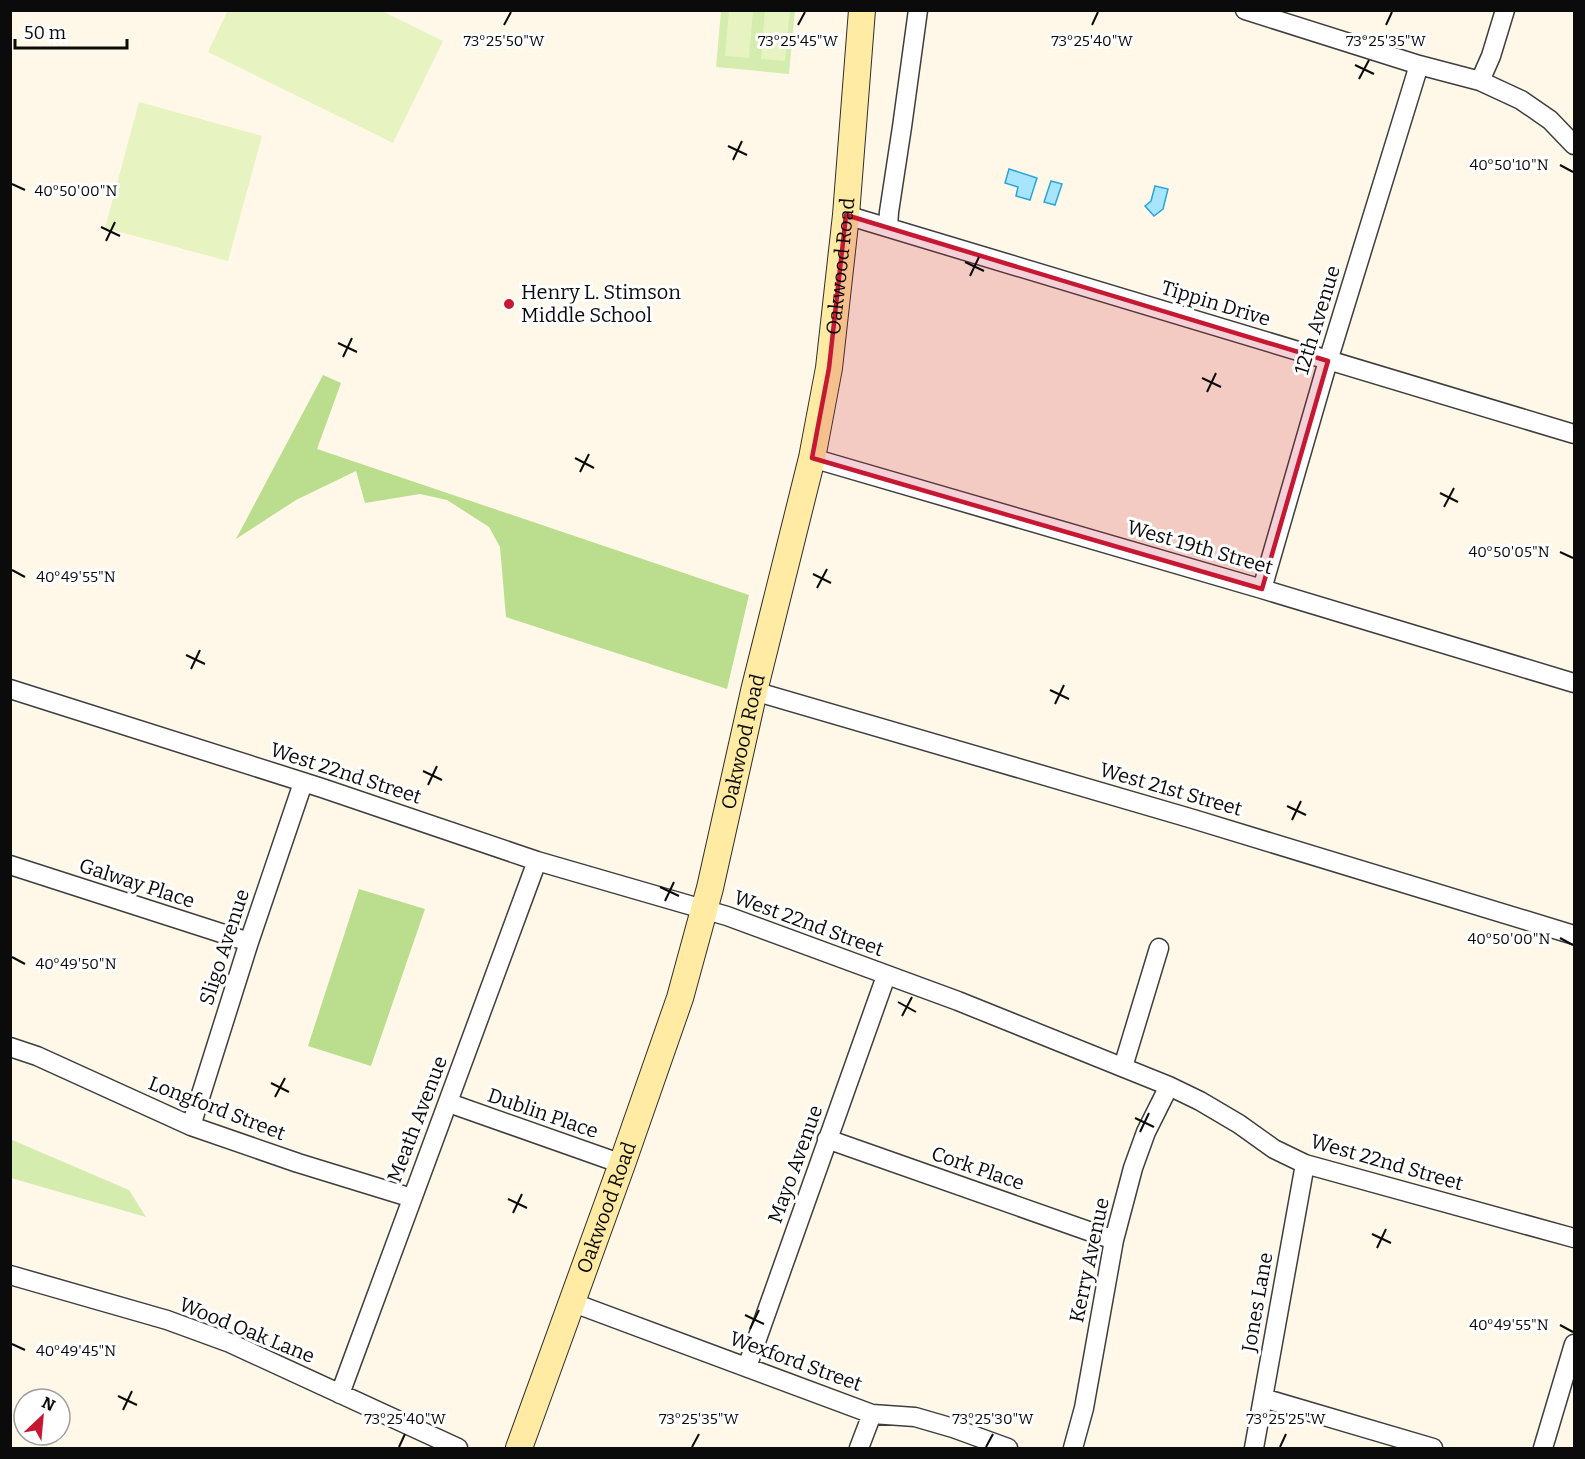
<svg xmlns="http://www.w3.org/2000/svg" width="1585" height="1459" viewBox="0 0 1585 1459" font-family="Bitter,serif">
<rect width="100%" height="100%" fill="#fff8e8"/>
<path fill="#d5ecaf" d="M 721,11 L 795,11 L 789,74 L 716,67 Z
M 10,1139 L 129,1190 L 146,1217 L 11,1178 Z"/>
<path fill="#bade8d" d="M 323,375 L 341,383 L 317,449 L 749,595 L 727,689 L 506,617 L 500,547 L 489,527 L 447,500 L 420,494 L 365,503 L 356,471 L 296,500 L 236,539 Z
M 359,889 L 425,909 L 371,1066 L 308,1046 Z"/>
<path fill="#e7f3c1" d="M 228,10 L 382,11 L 443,41 L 393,143 L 208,52 Z
M 729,11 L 753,11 L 749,58 L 725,56 Z
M 765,11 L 790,11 L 785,61 L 761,59 Z
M 139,102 L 262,136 L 228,261 L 105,228 Z"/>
<path fill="#a7e5fc" stroke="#28a6d9" stroke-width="1.5" d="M 1009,169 L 1037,178 L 1030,200 L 1016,196 L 1018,187 L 1005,183 Z
M 1051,181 L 1062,184 L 1055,205 L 1044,202 Z
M 1155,186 L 1168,189 L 1163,209 L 1154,216 L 1145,206 L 1151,201 Z"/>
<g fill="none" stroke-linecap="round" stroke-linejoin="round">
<defs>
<path id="minor" d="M 1245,10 L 1419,65 L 1480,81 L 1521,100 L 1550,120 L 1574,145
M 1480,81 L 1491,56 L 1505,10
M 846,215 L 1574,434
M 888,227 L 889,212 L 902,127 L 918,10
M 812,458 L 1262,589 L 1574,683
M 1262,589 L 1328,361 L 1419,65
M 10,689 L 322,788 L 537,861 L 727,916 L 958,1001 L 1169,1086 L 1200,1101 L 1239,1124 L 1274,1149 L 1305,1164 L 1574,1238
M 754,691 L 1193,819 L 1574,935
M 10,865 L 249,942
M 10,1047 L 37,1056 L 191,1126 L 298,1163 L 412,1198
M 1123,1067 L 1159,948
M 449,1103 L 622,1164
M 191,1126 L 249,942 L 303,783
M 827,1139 L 1114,1240
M 10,1275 L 167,1320 L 230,1343 L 458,1448
M 571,1302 L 872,1414 L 915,1417 L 953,1428 L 1008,1448
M 747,1367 L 886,976
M 340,1394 L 537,861
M 1263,1398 L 1433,1448
M 859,1448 L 872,1414
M 1073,1448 L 1084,1408 L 1114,1240 L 1133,1168 L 1146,1132 L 1169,1086
M 1254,1448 L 1305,1164
M 1543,1448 L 1574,1344"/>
<g id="secondary">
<path id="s1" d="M 519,1448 L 622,1164 L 680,998 L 710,888 L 754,691 L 812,458 L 829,368 L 846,215 L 862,10"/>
</g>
</defs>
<use href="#minor" stroke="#3e3e3e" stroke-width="21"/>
<use href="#secondary" stroke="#2d2d2d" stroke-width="28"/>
<use href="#minor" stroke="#fff" stroke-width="18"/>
<use href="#secondary" stroke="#ffeba3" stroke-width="26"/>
</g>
<path fill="#c61833" fill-opacity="0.2" stroke="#c61833" stroke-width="4.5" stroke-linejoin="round" d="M 846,215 L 1328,361 L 1262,589 L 812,458 L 829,368 Z"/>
<path fill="none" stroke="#0b0b0b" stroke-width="2" d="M 504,25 L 511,12M 798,25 L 805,12M 1092,25 L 1098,12M 1386,25 L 1392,12M 1355,65 L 1374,74M 1359,79 L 1369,60M 728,146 L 747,155M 733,160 L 742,141M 1560,165 L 1573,172M 12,184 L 25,190M 101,227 L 120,236M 106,241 L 115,222M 965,262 L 984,271M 970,276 L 979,257M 338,343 L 357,352M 343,357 L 352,338M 1202,378 L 1221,387M 1207,392 L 1216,373M 575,458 L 594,468M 580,472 L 589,454M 1440,493 L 1458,502M 1444,507 L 1454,488M 1560,552 L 1573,558M 12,570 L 25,577M 813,574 L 831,583M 817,588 L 827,569M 186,655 L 205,664M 191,669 L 200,650M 1050,690 L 1069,699M 1055,704 L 1064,685M 423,771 L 442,780M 428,785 L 437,766M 1287,806 L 1306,815M 1292,820 L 1301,801M 660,887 L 679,896M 665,901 L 674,882M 1560,938 L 1573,945M 12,957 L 25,964M 898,1002 L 916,1012M 902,1016 L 912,997M 271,1083 L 289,1092M 275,1097 L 285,1078M 1135,1118 L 1154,1127M 1140,1132 L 1149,1113M 508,1199 L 527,1208M 513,1213 L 522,1194M 1372,1234 L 1391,1243M 1377,1248 L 1386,1229M 745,1315 L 764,1324M 1560,1325 L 1573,1332M 750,1329 L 759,1310M 12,1344 L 25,1350M 118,1396 L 137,1405M 123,1410 L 132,1391M 399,1447 L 405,1434M 692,1447 L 699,1434M 986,1447 L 993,1434M 1280,1447 L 1286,1434"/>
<circle fill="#c61833" stroke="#fff" stroke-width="2" cx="509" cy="304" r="6"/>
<g text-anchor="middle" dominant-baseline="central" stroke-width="6" stroke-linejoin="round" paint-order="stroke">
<g font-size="20" fill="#0b0b0b" stroke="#fff">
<text stroke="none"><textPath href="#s1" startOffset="1228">Oakwood Road</textPath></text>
<text transform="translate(1216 303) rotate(17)">Tippin Drive</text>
<text transform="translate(1317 320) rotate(-73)">12th Avenue</text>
<text transform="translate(1200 547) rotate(16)">West 19th Street</text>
<text stroke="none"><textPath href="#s1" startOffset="742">Oakwood Road</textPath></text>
<text transform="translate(346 773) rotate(18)">West 22nd Street</text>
<text transform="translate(1171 789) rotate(16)">West 21st Street</text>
<text transform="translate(137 883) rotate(18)">Galway Place</text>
<text transform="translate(809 923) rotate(20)">West 22nd Street</text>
<text transform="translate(224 947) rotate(-72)">Sligo Avenue</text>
<text transform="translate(217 1108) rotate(21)">Longford Street</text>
<text transform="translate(543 1113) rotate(19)">Dublin Place</text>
<text transform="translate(417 1119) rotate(-69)">Meath Avenue</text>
<text transform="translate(1387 1162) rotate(16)">West 22nd Street</text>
<text transform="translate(795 1164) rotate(-70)">Mayo Avenue</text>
<text transform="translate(978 1168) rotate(19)">Cork Place</text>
<text stroke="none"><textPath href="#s1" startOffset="256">Oakwood Road</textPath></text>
<text transform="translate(1089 1260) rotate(-78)">Kerry Avenue</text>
<text transform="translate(1257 1302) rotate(-80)">Jones Lane</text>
<text transform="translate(247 1330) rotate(22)">Wood Oak Lane</text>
<text transform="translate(796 1361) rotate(20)">Wexford Street</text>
</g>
<g font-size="20" fill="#0b0b0b" stroke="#fff" text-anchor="start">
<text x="521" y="292">Henry L. Stimson<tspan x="521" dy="23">Middle School</tspan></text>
</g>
</g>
<g font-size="15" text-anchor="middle" fill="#0b0b0b" stroke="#fff" stroke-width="6" stroke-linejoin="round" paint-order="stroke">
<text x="504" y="46">73°25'50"W</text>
<text x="798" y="46">73°25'45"W</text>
<text x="1092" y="46">73°25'40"W</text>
<text x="1386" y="46">73°25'35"W</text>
<text x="1509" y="170">40°50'10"N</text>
<text x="76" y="196">40°50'00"N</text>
<text x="1509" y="557">40°50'05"N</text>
<text x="76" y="582">40°49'55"N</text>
<text x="1509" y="944">40°50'00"N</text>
<text x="76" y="969">40°49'50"N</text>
<text x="1509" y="1330">40°49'55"N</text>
<text x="76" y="1356">40°49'45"N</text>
<text x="405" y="1424">73°25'40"W</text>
<text x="699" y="1424">73°25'35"W</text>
<text x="993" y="1424">73°25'30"W</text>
<text x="1286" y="1424">73°25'25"W</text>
</g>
<rect width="1585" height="1459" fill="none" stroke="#0b0b0b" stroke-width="24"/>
<g transform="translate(42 1417) rotate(26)"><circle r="28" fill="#ffffff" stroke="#9d9d9d" stroke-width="1.5"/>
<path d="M0-4.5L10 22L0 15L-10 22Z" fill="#c61833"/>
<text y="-9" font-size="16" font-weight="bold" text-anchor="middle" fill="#0b0b0b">N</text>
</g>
<path d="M15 39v9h112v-9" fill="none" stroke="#0b0b0b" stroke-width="3"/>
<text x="24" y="39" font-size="18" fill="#0b0b0b" stroke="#ffffff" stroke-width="4.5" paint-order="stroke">50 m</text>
</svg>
